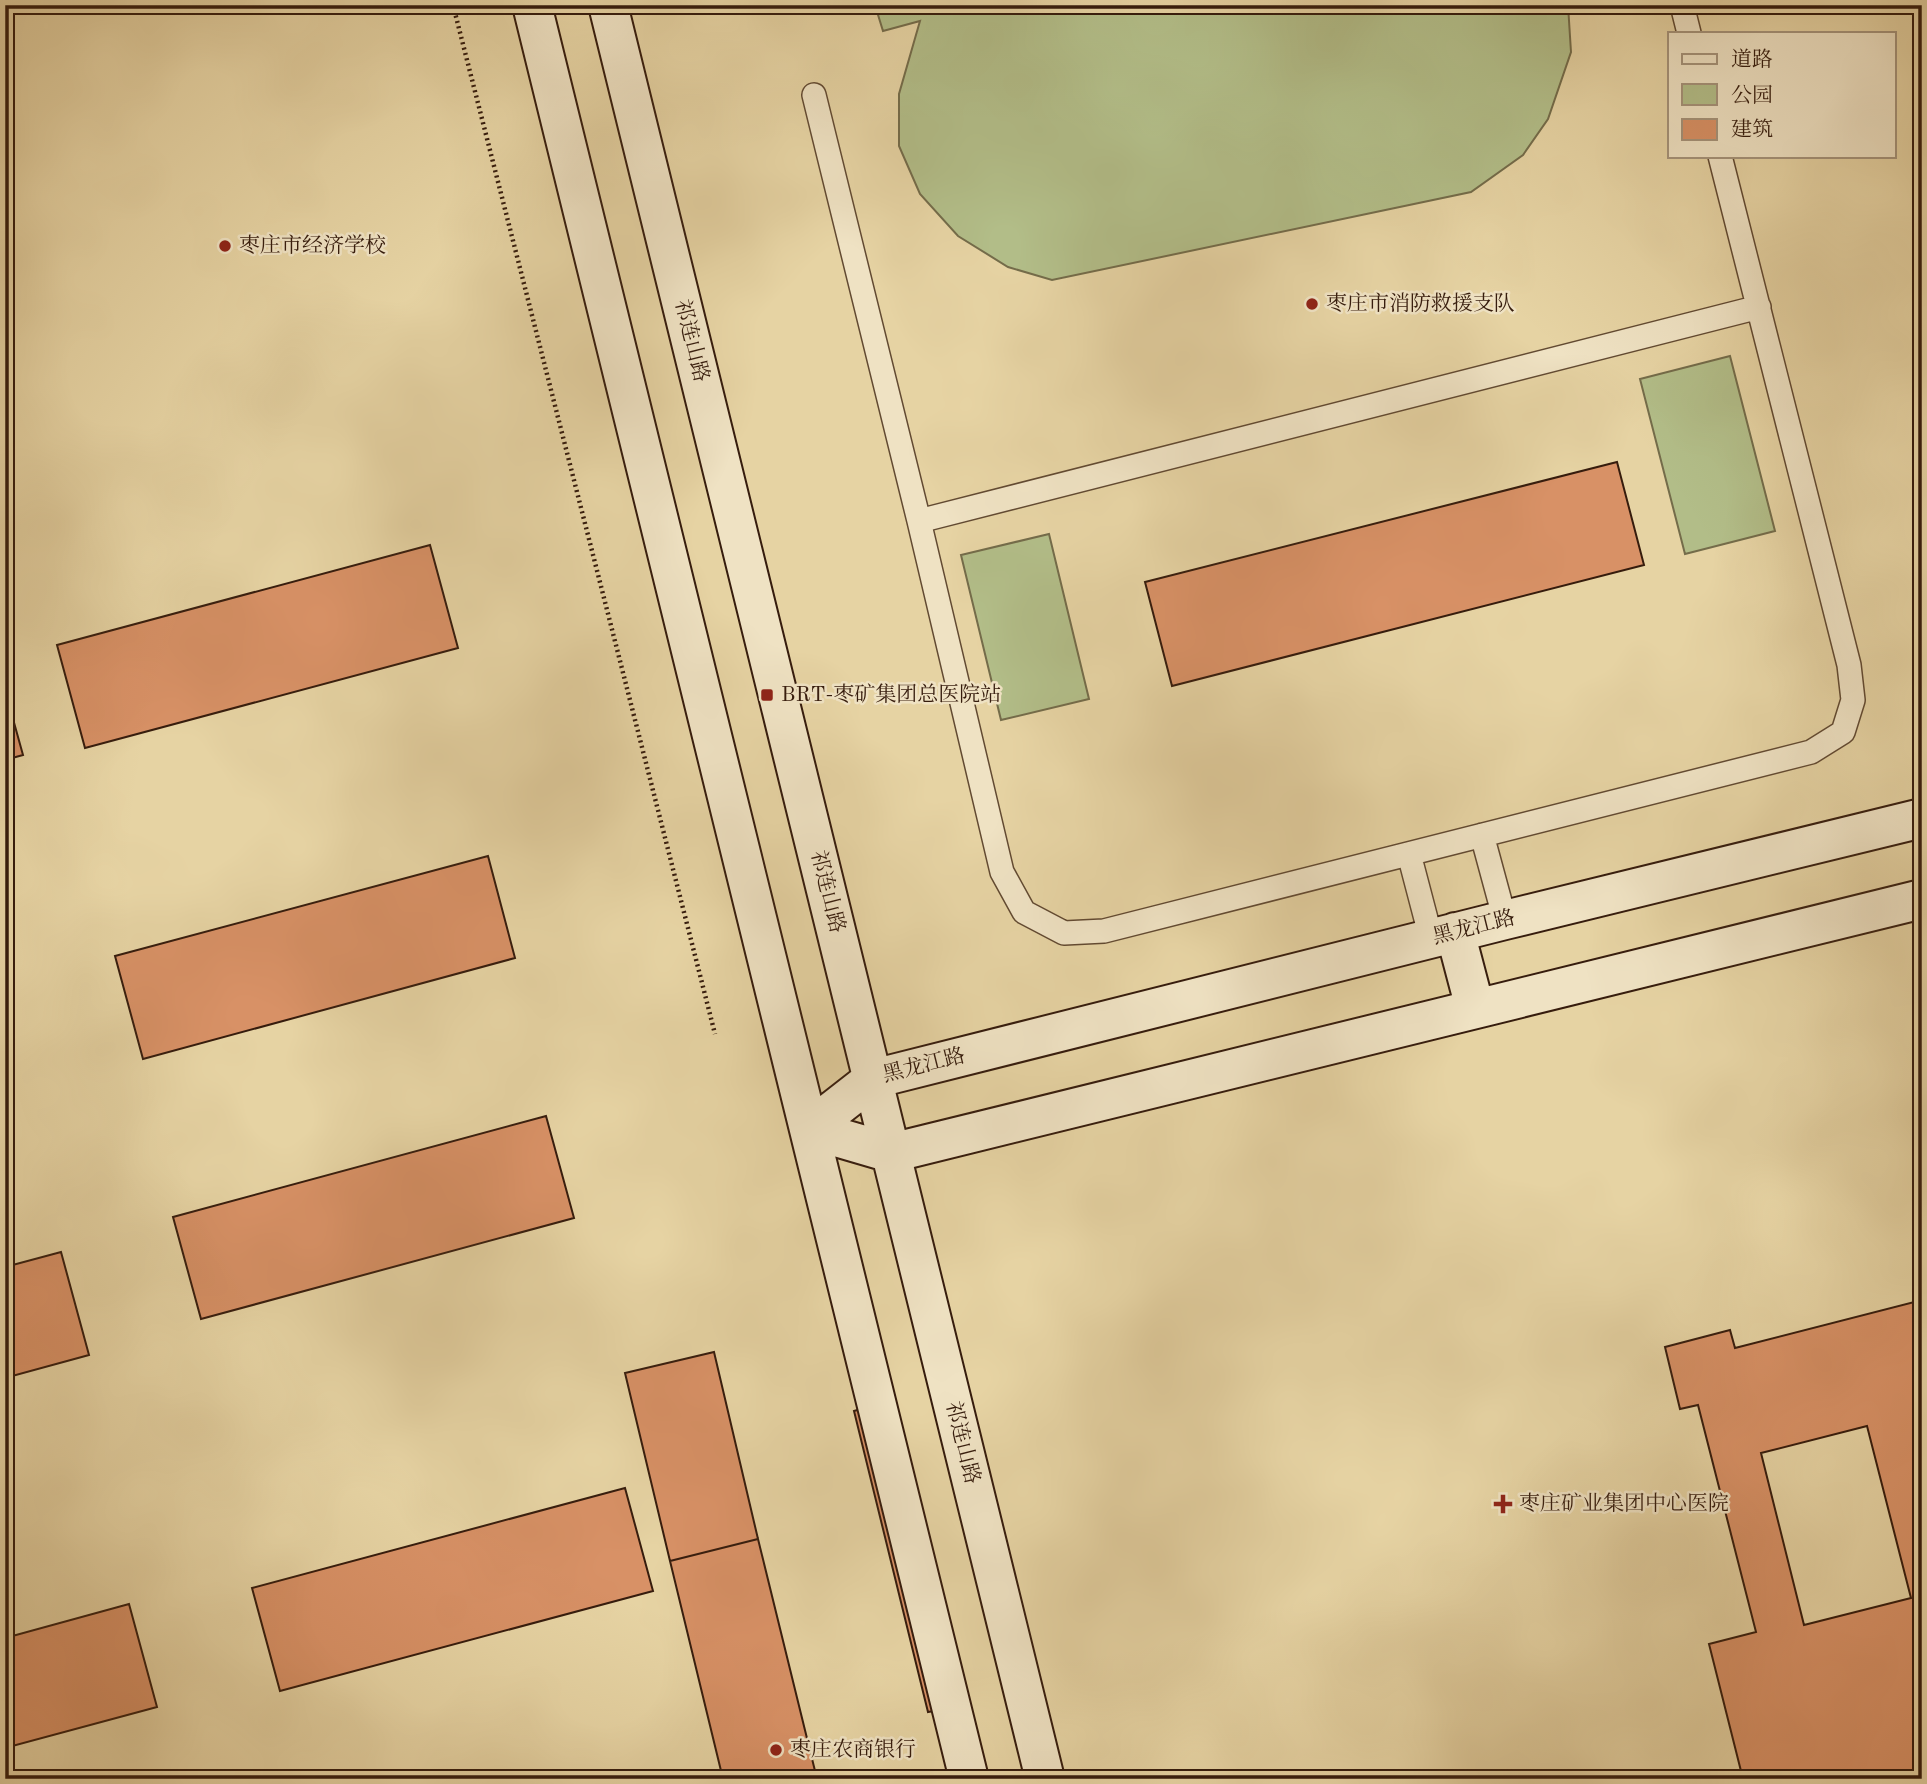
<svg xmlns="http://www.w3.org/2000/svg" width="1927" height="1784" viewBox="0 0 1927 1784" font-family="'Old Standard TT','Noto Serif SC',serif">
<rect width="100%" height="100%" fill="#e6d3a3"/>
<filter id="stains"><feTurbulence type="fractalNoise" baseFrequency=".00286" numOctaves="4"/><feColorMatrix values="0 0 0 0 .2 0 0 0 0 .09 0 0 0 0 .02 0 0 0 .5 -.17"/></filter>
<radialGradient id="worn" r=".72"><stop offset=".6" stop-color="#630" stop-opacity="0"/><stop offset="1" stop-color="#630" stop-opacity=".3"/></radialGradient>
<path fill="#b2bd88" stroke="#746c4a" stroke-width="2" d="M 875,5 L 1568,5 L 1571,52 L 1548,119 L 1523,155 L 1471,192 L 1052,280 L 1008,267 L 958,236 L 920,194 L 899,146 L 899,94 L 920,21 L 883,31 Z
M 1730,356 L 1775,531 L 1685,554 L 1640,379 Z
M 1049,534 L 1089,699 L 1001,720 L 961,555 Z"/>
<path fill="#d89166" stroke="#361c0d" stroke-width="2" fill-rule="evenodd" d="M 1617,462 L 1644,565 L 1172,686 L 1145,582 Z
M 430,545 L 458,648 L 85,748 L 57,645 Z
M 5,690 L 23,755 L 5,760 Z
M 488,856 L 515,958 L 143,1059 L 115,956 Z
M 546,1116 L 574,1218 L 201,1319 L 173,1217 Z
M 61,1252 L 89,1355 L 5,1378 L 5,1267 Z
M 1922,1300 L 1922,1409 L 1914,1411 L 1922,1441 L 1922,1779 L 1743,1779 L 1709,1644 L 1756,1632 L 1698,1405 L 1680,1409 L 1665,1347 L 1730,1330 L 1735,1348 ZM 1867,1426 L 1911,1598 L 1804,1625 L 1761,1453 Z
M 714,1352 L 758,1539 L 670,1561 L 625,1373 Z
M 864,1408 L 939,1710 L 928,1712 L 854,1411 Z
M 625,1488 L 653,1591 L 280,1691 L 252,1588 Z
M 758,1539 L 817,1779 L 723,1779 L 670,1561 Z
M 129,1604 L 157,1707 L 5,1748 L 5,1638 Z"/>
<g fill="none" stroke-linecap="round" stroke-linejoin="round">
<defs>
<path id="lane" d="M 1682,5 L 1689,33
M 814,95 L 919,521 L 1002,872 L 1024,912 L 1064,933 L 1104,931 L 1811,752 L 1843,732 L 1853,700 L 1849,665 L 1720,156
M 919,521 L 1759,307
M 1482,835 L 1505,920
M 1409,854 L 1431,938"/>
<path id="secondary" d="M 532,5 L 969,1779
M 608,5 L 1045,1779
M 1455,932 L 1475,1008
M 809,1129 L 873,1079 L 1505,920 L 1922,818
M 809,1129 L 891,1153 L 1922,899"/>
</defs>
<use href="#lane" stroke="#624a32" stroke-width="26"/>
<use href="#secondary" stroke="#361c0d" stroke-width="42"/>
<path stroke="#361c0d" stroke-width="4.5" stroke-dasharray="2 3.5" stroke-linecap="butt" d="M 453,5 L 715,1034"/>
<use href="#lane" stroke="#efe2c3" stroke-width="23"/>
<use href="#secondary" stroke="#efe2c3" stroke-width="38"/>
</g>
<g fill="#8f2418" stroke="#efe2c3" stroke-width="2.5">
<circle cx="225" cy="246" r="7"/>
<circle cx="1312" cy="304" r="7"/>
<rect x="760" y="688" width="14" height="14" rx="3.5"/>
<path d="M1499.5 1493.5h7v7h7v7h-7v7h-7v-7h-7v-7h7z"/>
<circle cx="776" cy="1750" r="7"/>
</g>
<g text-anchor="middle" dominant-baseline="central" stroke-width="5" stroke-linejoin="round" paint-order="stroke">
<g font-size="21" fill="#361c0d" stroke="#efe2c3" text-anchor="start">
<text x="239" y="246">枣庄市经济学校</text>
<text x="1326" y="304">枣庄市消防救援支队</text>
<text x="781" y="695">BRT-枣矿集团总医院站</text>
<text x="1519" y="1504">枣庄矿业集团中心医院</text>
<text x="790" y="1750">枣庄农商银行</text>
</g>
<g font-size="21" fill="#361c0d" stroke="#efe2c3">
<text transform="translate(691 341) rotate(76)">祁连山路</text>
<text transform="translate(827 892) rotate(76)">祁连山路</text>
<text transform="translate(1474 928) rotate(-14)">黑龙江路</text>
<text transform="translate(924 1066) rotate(-14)">黑龙江路</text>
<text transform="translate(962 1443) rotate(76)">祁连山路</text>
</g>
</g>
<rect width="1927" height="1784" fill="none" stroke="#e6d3a3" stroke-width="28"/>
<rect x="7" y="7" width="1913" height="1770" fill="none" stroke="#361c0d" stroke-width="3.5"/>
<rect x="14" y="14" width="1899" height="1756" fill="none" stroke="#361c0d" stroke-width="2"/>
<rect x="1668" y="32" width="228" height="126" fill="#efe2c3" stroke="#a5937a" stroke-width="2"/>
<rect x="1682" y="54" width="35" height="10" fill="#efe2c3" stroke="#a5937a" stroke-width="2"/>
<text x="1731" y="66" font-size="21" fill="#361c0d">道路</text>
<rect x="1682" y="84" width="35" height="21" fill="#b2bd88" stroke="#a5937a" stroke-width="2"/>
<text x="1731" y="102" font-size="21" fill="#361c0d">公园</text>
<rect x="1682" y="119" width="35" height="21" fill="#d89166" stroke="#a5937a" stroke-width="2"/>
<text x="1731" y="136" font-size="21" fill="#361c0d">建筑</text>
<rect width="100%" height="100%" filter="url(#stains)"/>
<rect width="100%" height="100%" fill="url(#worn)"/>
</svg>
